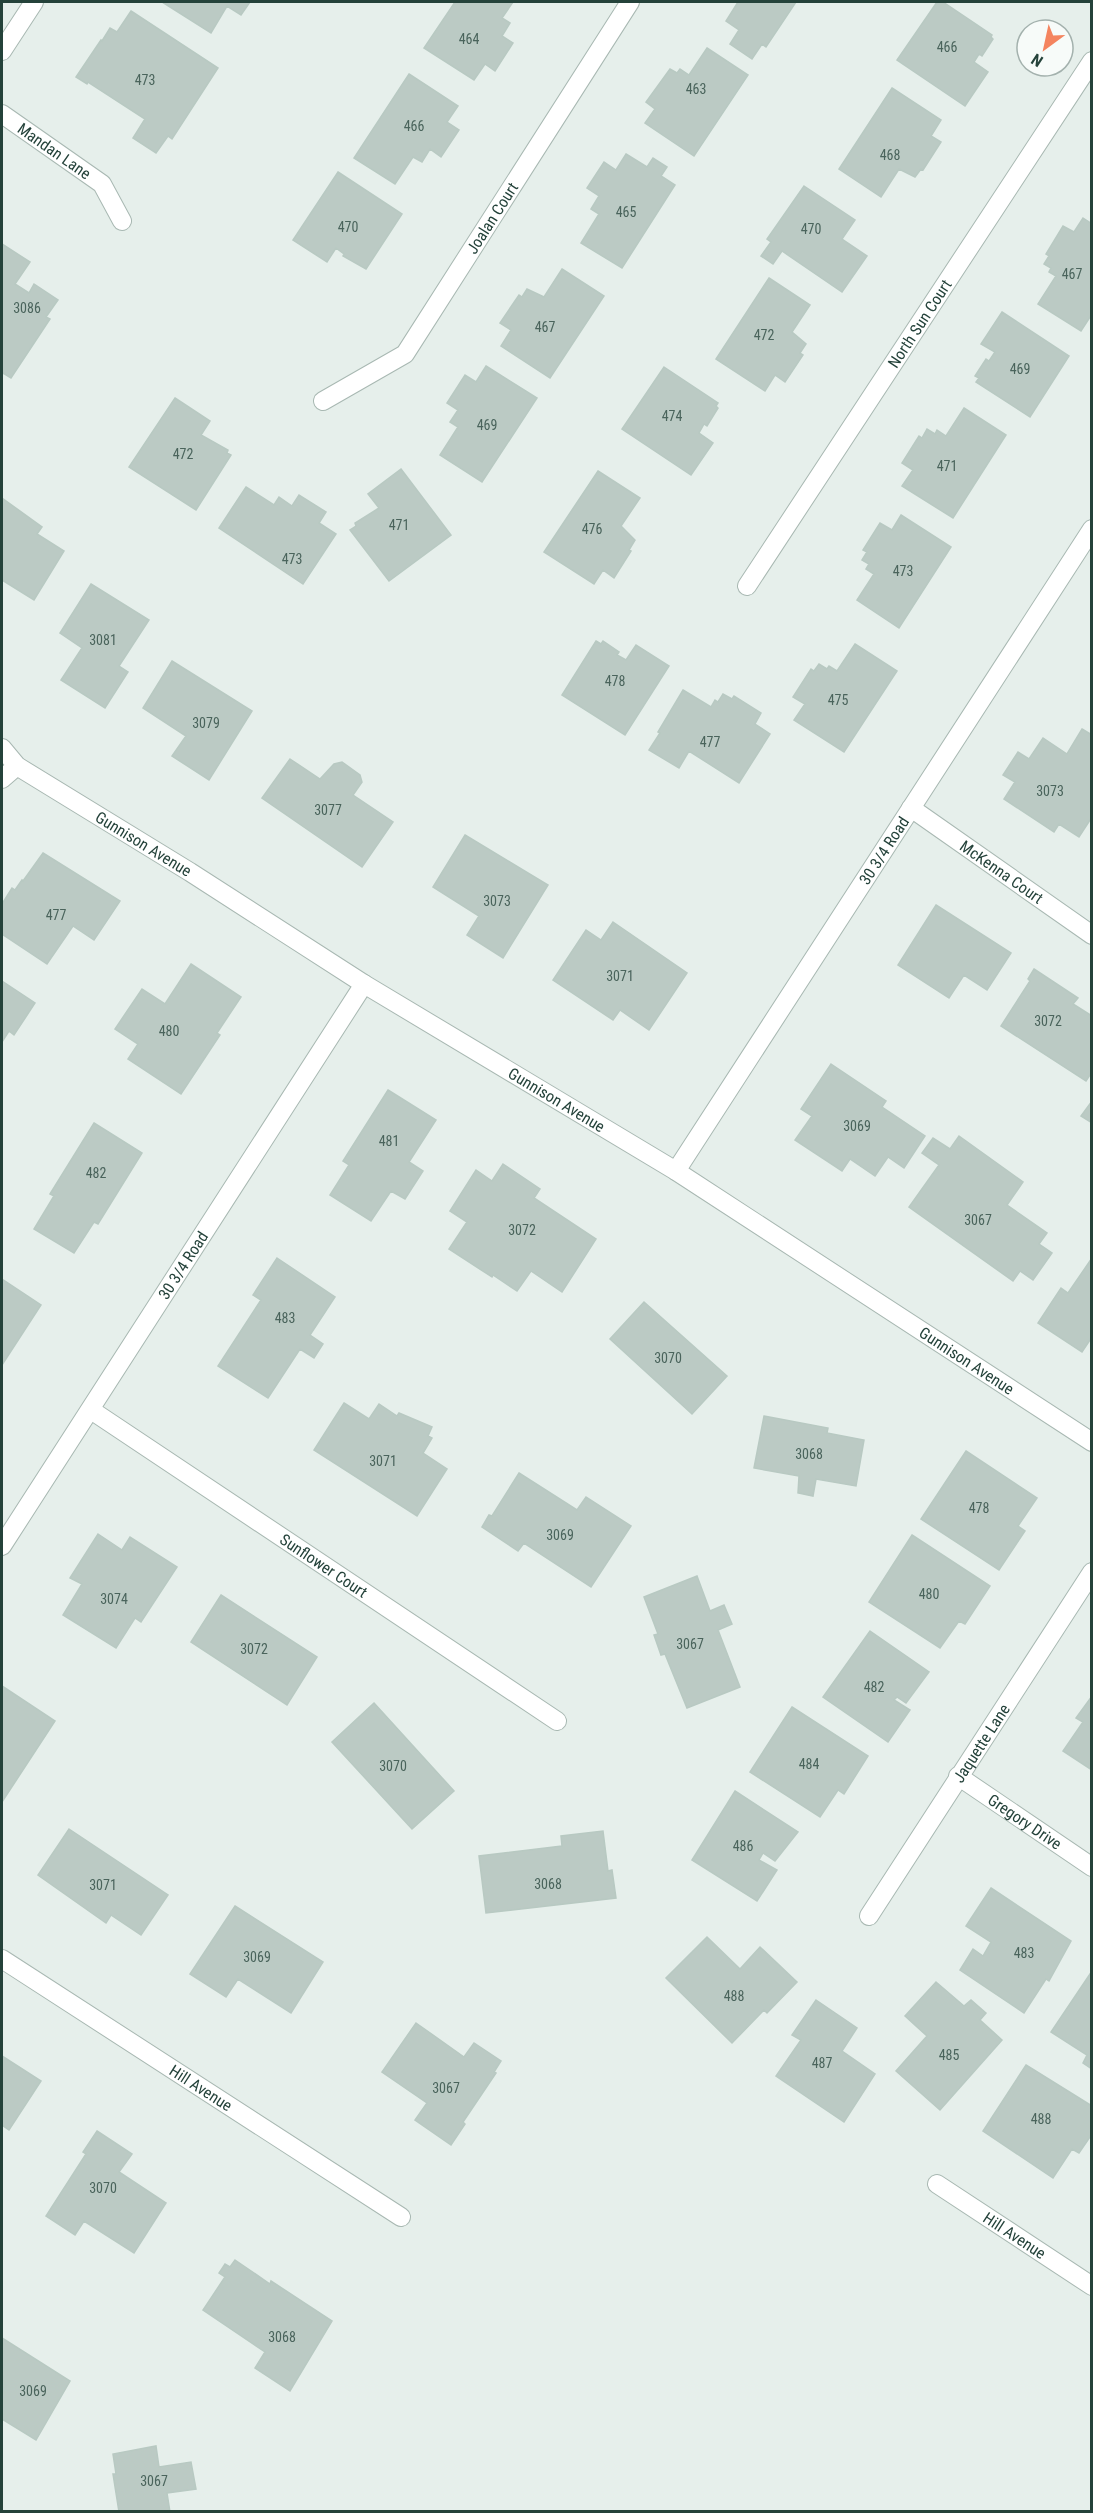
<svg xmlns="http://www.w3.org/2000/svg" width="1093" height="2513" viewBox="0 0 1093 2513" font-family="'Roboto Condensed',sans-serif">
<rect width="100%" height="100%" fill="#e6efeb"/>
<path fill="#bbcac4" stroke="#b8c9c2" stroke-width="1.5" d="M 162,2 L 250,2 L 241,15 L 227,6 L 211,33 Z
M 455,2 L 513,2 L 502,18 L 510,23 L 502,36 L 513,43 L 495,71 L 485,64 L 474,80 L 424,48 Z
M 738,2 L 796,2 L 766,47 L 762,44 L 752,59 L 730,44 L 739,30 L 726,21 Z
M 937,2 L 943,2 L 992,35 L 991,37 L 993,39 L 982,56 L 979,54 L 974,62 L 988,72 L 965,106 L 897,60 Z
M 131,11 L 218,68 L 172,139 L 168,136 L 156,153 L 133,138 L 145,119 L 88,82 L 87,84 L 76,77 L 101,40 L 102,41 L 110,28 L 117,32 Z
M 707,48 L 748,75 L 694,156 L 645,123 L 655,109 L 646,102 L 670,69 L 677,73 L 680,69 L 689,75 Z
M 409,74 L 458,106 L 447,122 L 459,130 L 441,157 L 430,149 L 422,162 L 413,157 L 395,184 L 354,158 Z
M 892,88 L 941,120 L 931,136 L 941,142 L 923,170 L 921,169 L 915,177 L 899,169 L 881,197 L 839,169 Z
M 626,154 L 647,167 L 653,158 L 667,167 L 661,176 L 675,185 L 622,268 L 581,243 L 599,214 L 591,209 L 599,196 L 587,188 L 604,162 L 616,170 Z
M 338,172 L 402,214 L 366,269 L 343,256 L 344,254 L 336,248 L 327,262 L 293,240 Z
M 804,186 L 855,220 L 842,239 L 867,256 L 842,292 L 782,251 L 773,264 L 761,256 L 771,242 L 767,239 Z
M 1083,218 L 1092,224 L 1092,314 L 1081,331 L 1038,304 L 1056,276 L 1049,272 L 1051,268 L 1044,264 L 1049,256 L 1046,254 L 1063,226 L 1074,232 Z
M 2,244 L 30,262 L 15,284 L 29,293 L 34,284 L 58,300 L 46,317 L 50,319 L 11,378 L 3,373 L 2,375 Z
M 562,269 L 604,296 L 550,378 L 501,346 L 511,330 L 500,323 L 519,295 L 522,297 L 527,289 L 544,297 Z
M 769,278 L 810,305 L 792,332 L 806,344 L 800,353 L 803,355 L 785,382 L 775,375 L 765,391 L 716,359 Z
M 1002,312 L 1069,356 L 1030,417 L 976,382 L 979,378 L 975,376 L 986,359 L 989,361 L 995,352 L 981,344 Z
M 486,366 L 537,398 L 482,482 L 440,455 L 458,427 L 450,422 L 458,410 L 447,403 L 465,375 L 476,382 Z
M 664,367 L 718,403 L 716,406 L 718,408 L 707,426 L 704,424 L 699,433 L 713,443 L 691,475 L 622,429 Z
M 175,398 L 210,421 L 201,435 L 228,450 L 227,453 L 231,455 L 196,510 L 129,467 Z
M 964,408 L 1006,435 L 953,518 L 902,486 L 913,470 L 902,463 L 919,436 L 922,438 L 927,429 L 935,434 L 937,430 L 946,436 Z
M 401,469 L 451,535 L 389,581 L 350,530 L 356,526 L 355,523 L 379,508 L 368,494 Z
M 598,471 L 640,498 L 621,526 L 635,540 L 629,550 L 631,551 L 614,578 L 603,570 L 594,584 L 544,552 Z
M 246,487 L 274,505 L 279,497 L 292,506 L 299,495 L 326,512 L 319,523 L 336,534 L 303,584 L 219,528 Z
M 2,498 L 42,527 L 37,534 L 64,551 L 34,600 L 2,580 Z
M 901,515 L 951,547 L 899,628 L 857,600 L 874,574 L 866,569 L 869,564 L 862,560 L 867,552 L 863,550 L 880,523 L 892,530 Z
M 91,584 L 149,620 L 119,666 L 128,672 L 105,708 L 61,680 L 82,648 L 60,633 Z
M 596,641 L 601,644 L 603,641 L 619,652 L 617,655 L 626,660 L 636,645 L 669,666 L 625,735 L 562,695 Z
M 855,644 L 897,671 L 844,752 L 794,720 L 805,704 L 793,697 L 811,669 L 814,671 L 819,664 L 827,669 L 829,666 L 837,671 Z
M 172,661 L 252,711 L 209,780 L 172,756 L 186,736 L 143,708 Z
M 683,690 L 711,707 L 715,700 L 718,702 L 723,694 L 732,699 L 734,696 L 761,713 L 755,724 L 770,734 L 739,783 L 689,751 L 679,768 L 649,750 L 660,733 L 658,732 Z
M 1082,729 L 1092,735 L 1092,817 L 1079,837 L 1059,824 L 1054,832 L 1004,799 L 1015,782 L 1003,775 L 1018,752 L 1029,759 L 1043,738 L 1067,754 Z
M 290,759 L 320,779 L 334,764 L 342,762 L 360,775 L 362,782 L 353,795 L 393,822 L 362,867 L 262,798 Z
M 465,835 L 548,885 L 503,958 L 467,935 L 479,916 L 433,887 Z
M 43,853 L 120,901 L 94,940 L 73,926 L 47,964 L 2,934 L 2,904 L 12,888 L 15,890 L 22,880 L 23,881 Z
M 936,905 L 1011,953 L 987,990 L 964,975 L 949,998 L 898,965 Z
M 613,922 L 687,973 L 649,1030 L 620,1010 L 613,1020 L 553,980 L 586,930 L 601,940 Z
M 191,964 L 241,997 L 217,1033 L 220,1035 L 181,1094 L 128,1059 L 138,1044 L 115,1029 L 142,989 L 165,1004 Z
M 1034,969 L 1078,998 L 1073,1004 L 1092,1016 L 1092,1072 L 1086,1081 L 1001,1026 L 1030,981 L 1028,979 Z
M 2,981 L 35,1003 L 14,1035 L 9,1031 L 2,1042 Z
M 831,1064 L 886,1101 L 882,1107 L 925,1136 L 904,1168 L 888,1157 L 875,1176 L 850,1159 L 842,1171 L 795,1140 L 812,1116 L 801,1109 Z
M 388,1090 L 436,1120 L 409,1162 L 423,1171 L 405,1199 L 391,1191 L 371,1221 L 330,1195 L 349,1165 L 343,1161 Z
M 1092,1101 L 1092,1123 L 1081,1116 Z
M 94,1123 L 142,1153 L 98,1224 L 94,1222 L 74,1253 L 34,1229 L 54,1196 L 50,1194 Z
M 959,1136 L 1023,1182 L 1007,1205 L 1047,1233 L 1039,1244 L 1052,1253 L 1033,1280 L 1020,1271 L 1013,1281 L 909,1207 L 939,1165 L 922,1153 L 933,1138 L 950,1149 Z
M 503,1164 L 540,1189 L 534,1198 L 596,1239 L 562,1292 L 531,1271 L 517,1291 L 493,1275 L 492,1277 L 449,1249 L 467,1222 L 450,1211 L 476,1170 L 492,1181 Z
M 277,1258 L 335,1297 L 310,1335 L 323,1344 L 314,1358 L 300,1349 L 268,1398 L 218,1366 L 261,1300 L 253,1295 Z
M 1092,1258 L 1092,1337 L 1082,1352 L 1038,1323 L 1061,1288 L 1068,1293 Z
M 2,1279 L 41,1305 L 2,1365 Z
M 644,1302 L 727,1376 L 692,1414 L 610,1339 Z
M 344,1403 L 369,1419 L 379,1404 L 397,1416 L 399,1413 L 432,1427 L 428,1436 L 432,1438 L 423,1453 L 447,1469 L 417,1516 L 314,1450 Z
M 764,1416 L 828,1428 L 827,1433 L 864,1440 L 856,1486 L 816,1479 L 813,1496 L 798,1493 L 799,1476 L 754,1468 Z
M 966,1451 L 1037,1498 L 1018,1526 L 1025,1531 L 999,1570 L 921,1519 Z
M 519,1473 L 577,1510 L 586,1497 L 631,1526 L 591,1587 L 524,1543 L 518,1551 L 482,1527 L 489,1515 L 492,1516 Z
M 98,1534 L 122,1550 L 130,1537 L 177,1567 L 141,1622 L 135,1618 L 116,1648 L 63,1615 L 82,1584 L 70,1578 Z
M 912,1535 L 990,1586 L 965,1624 L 959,1621 L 940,1648 L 869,1602 Z
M 697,1576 L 710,1611 L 724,1605 L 732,1624 L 718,1630 L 740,1687 L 687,1708 L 665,1654 L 661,1655 L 654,1635 L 658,1634 L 644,1597 Z
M 221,1595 L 317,1657 L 287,1705 L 191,1642 Z
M 870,1631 L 929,1672 L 906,1703 L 897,1697 L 894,1700 L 910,1710 L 888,1742 L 823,1697 Z
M 2,1686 L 55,1721 L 2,1802 Z
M 1092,1696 L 1092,1770 L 1063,1751 L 1083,1722 L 1076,1718 Z
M 374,1703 L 454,1791 L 412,1829 L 332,1742 Z
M 792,1707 L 868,1756 L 844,1794 L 838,1790 L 820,1817 L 750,1772 Z
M 735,1791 L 798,1832 L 775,1861 L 763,1853 L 759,1860 L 777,1870 L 757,1901 L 692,1860 Z
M 69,1829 L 168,1895 L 141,1935 L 111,1915 L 106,1923 L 38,1875 Z
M 603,1831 L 608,1871 L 612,1870 L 616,1898 L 486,1913 L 479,1856 L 562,1846 L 561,1836 Z
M 991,1888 L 1071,1941 L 1049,1981 L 1046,1979 L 1024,2013 L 960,1970 L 973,1949 L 983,1956 L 991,1942 L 966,1926 Z
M 235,1906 L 323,1962 L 291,2013 L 238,1979 L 226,1997 L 190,1974 Z
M 707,1937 L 740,1969 L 760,1947 L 797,1982 L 767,2013 L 764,2010 L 732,2043 L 666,1978 Z
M 1092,1971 L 1092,2069 L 1083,2063 L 1087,2055 L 1051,2032 Z
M 936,1982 L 964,2006 L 971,2000 L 986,2013 L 980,2020 L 1002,2040 L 940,2110 L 896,2071 L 927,2036 L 905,2016 Z
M 816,2000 L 857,2028 L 842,2051 L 875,2074 L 844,2122 L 776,2076 L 801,2040 L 792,2035 Z
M 416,2023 L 464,2057 L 474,2043 L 501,2061 L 494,2072 L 496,2073 L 463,2122 L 465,2124 L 451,2145 L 415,2120 L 427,2103 L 382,2072 Z
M 2,2056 L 41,2081 L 9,2130 L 2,2125 Z
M 1026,2065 L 1092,2106 L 1092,2134 L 1079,2153 L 1072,2149 L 1053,2178 L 983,2131 Z
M 97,2131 L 132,2154 L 119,2172 L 166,2203 L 134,2253 L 84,2221 L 75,2235 L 46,2216 L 86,2154 L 83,2152 Z
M 235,2260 L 270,2284 L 271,2281 L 332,2321 L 290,2391 L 255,2368 L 265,2352 L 203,2310 L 225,2277 L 219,2273 L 225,2264 L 230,2267 Z
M 2,2338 L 70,2381 L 36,2440 L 2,2419 Z
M 156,2446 L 159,2467 L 191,2462 L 196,2489 L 167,2493 L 170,2512 L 119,2512 L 113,2474 L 116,2474 L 113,2454 Z"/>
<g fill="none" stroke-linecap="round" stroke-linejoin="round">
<defs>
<g id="minor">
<path d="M 2,51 L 34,2"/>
<path id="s1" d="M 2,114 L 102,184 L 122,221"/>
<path id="s2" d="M 323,401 L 405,354 L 630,2"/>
<path id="s3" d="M 747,586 L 1092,61"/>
<path id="s4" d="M 2,748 L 17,766 L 190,872 L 364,984 L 676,1171 L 1092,1442"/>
<path d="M 2,779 L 17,766"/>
<path id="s5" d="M 911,808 L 1092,935"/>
<path id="s6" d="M 676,1171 L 1092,529"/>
<path id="s7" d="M 91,1410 L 557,1721"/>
<path id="s8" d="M 2,1546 L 364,984"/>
<path id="s9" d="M 958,1776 L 1092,1867"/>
<path id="s10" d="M 869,1916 L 1092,1572"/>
<path id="s11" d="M 2,1959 L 401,2217"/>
<path id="s12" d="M 937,2184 L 1092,2286"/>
</g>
</defs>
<use href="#minor" stroke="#a8b8b2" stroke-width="20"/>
<use href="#minor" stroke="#fff" stroke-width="18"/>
</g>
<g text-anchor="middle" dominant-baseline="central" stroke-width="4.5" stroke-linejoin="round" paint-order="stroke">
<g font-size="14" fill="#4a645c">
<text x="469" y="39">464</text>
<text x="947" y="47">466</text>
<text x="145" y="80">473</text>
<text x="696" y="89">463</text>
<text x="414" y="126">466</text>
<text x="890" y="155">468</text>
<text x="626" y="212">465</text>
<text x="348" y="227">470</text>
<text x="811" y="229">470</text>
<text x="1072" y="274">467</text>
<text x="27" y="308">3086</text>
<text x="545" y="327">467</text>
<text x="764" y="335">472</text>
<text x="1020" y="369">469</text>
<text x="672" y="416">474</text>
<text x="487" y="425">469</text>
<text x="183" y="454">472</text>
<text x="947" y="466">471</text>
<text x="399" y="525">471</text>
<text x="592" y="529">476</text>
<text x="292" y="559">473</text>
<text x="903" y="571">473</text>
<text x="103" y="640">3081</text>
<text x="615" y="681">478</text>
<text x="838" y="700">475</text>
<text x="206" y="723">3079</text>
<text x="710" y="742">477</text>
<text x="1050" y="791">3073</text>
<text x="328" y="810">3077</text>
<text x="497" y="901">3073</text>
<text x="56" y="915">477</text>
<text x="620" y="976">3071</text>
<text x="1048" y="1021">3072</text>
<text x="169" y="1031">480</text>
<text x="857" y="1126">3069</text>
<text x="389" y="1141">481</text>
<text x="96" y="1173">482</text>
<text x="978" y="1220">3067</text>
<text x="522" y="1230">3072</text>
<text x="285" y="1318">483</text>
<text x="668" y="1358">3070</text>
<text x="809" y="1454">3068</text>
<text x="383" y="1461">3071</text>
<text x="979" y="1508">478</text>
<text x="560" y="1535">3069</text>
<text x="929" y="1594">480</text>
<text x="114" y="1599">3074</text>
<text x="690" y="1644">3067</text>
<text x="254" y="1649">3072</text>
<text x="874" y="1687">482</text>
<text x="809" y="1764">484</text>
<text x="393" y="1766">3070</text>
<text x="743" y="1846">486</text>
<text x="548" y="1884">3068</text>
<text x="103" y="1885">3071</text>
<text x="1024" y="1953">483</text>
<text x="257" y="1957">3069</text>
<text x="734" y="1996">488</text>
<text x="949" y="2055">485</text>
<text x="822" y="2063">487</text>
<text x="446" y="2088">3067</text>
<text x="1041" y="2119">488</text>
<text x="103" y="2188">3070</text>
<text x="282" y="2337">3068</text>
<text x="33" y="2391">3069</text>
<text x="154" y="2481">3067</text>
</g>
<g font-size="16" fill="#24423a" stroke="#f7fbf9">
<text stroke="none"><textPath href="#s1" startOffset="64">Mandan Lane</textPath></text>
<text stroke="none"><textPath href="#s2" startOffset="256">Joalan Court</textPath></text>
<text stroke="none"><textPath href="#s3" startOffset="314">North Sun Court</textPath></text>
<text stroke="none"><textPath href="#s4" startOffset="172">Gunnison Avenue</textPath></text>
<text stroke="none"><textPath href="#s6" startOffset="382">30 3/4 Road</textPath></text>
<text stroke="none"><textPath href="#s5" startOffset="111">McKenna Court</textPath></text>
<text stroke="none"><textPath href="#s4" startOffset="658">Gunnison Avenue</textPath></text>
<text stroke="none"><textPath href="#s8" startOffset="334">30 3/4 Road</textPath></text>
<text stroke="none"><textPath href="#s4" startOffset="1144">Gunnison Avenue</textPath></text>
<text stroke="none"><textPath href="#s7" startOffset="280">Sunflower Court</textPath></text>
<text stroke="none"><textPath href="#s10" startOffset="206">Jaquette Lane</textPath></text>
<text stroke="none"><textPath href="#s9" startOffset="81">Gregory Drive</textPath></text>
<text stroke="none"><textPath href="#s11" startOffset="237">Hill Avenue</textPath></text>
<text stroke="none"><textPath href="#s12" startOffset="93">Hill Avenue</textPath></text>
</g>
</g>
<rect width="1093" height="2513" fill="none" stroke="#24423a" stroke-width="6"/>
<g transform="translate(1045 48) rotate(213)"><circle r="28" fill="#f7fbf9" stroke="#a3b1ad" stroke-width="1.5"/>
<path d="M0-4.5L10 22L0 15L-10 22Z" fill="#f4845f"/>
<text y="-9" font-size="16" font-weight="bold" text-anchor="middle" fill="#24423a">N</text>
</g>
</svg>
